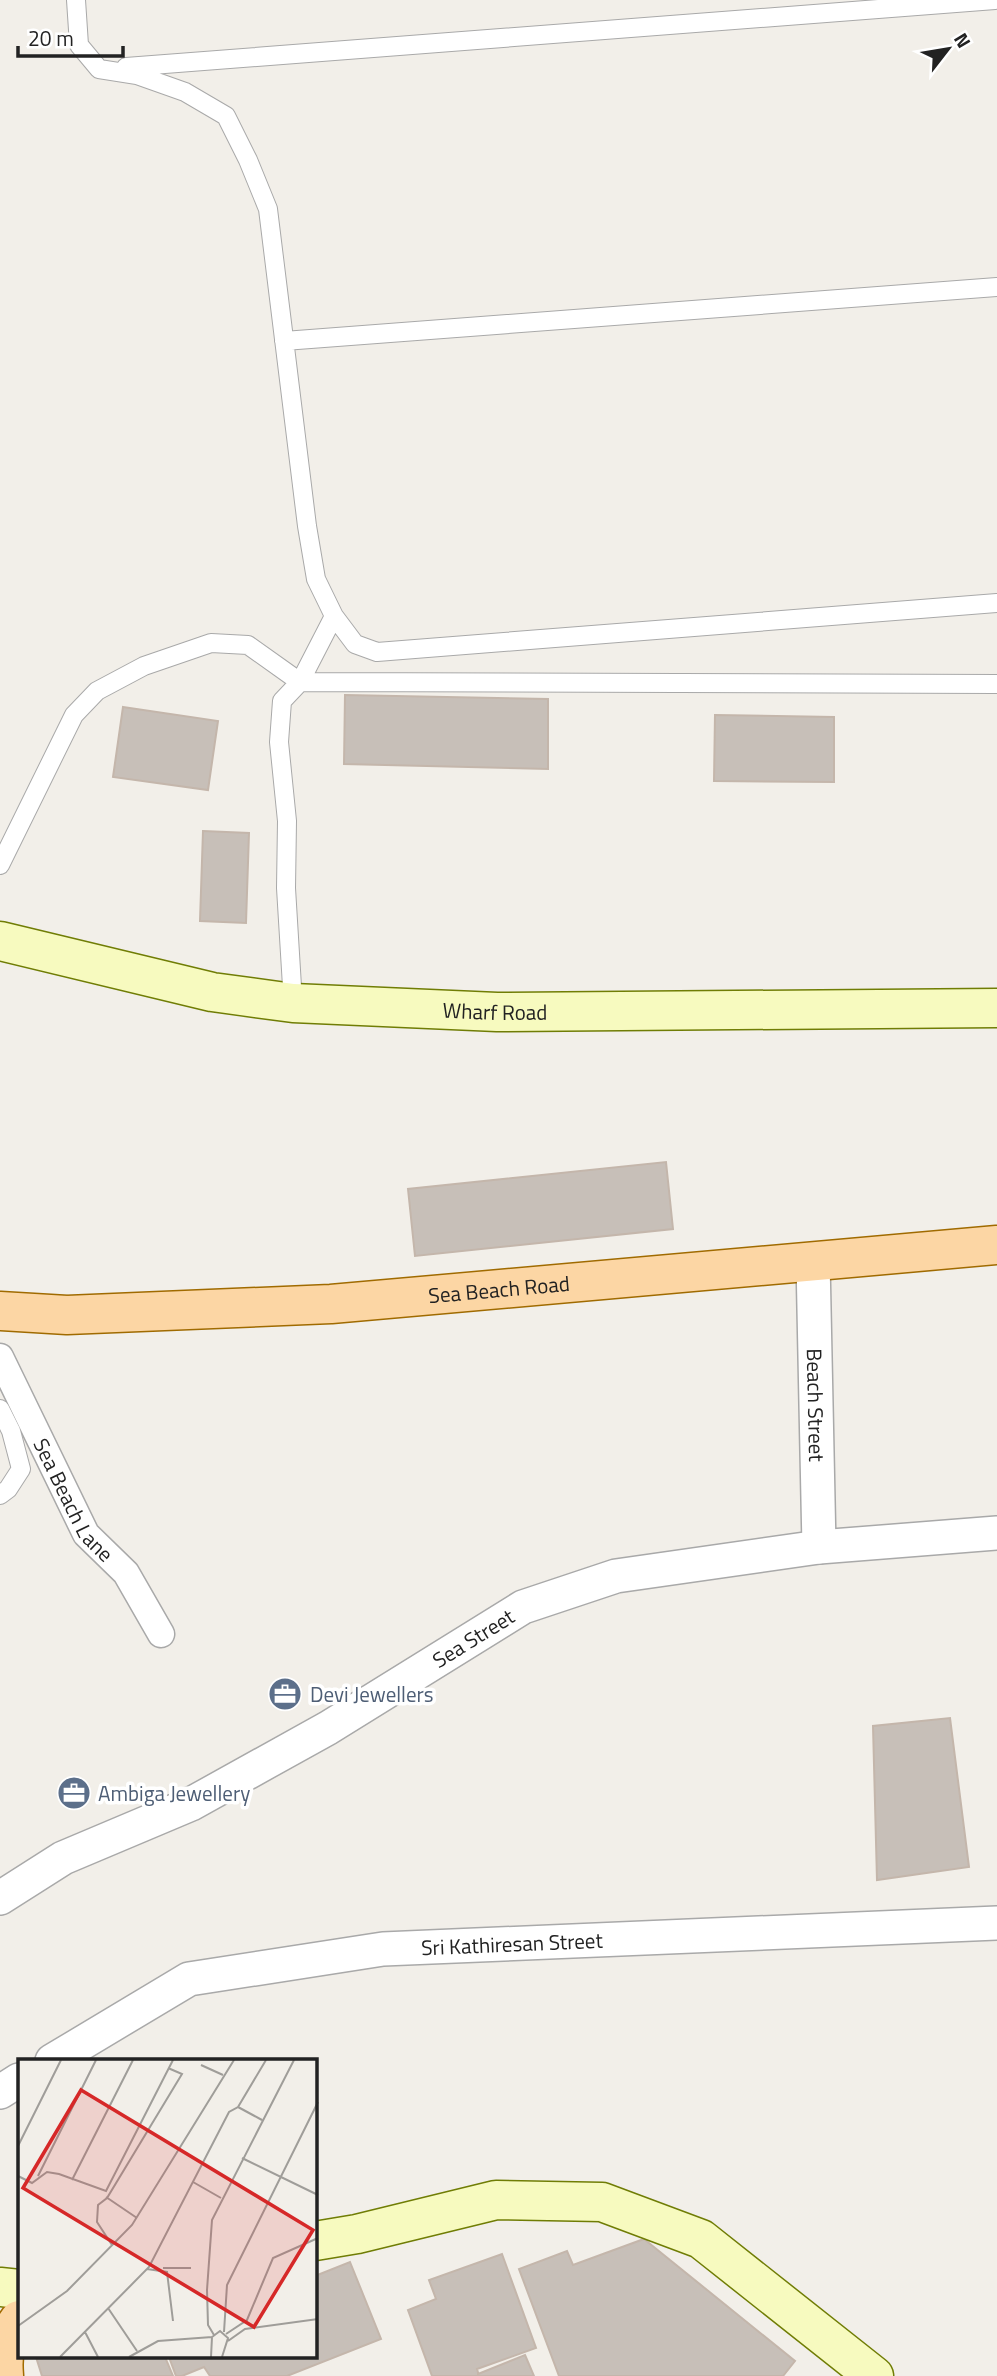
<svg xmlns="http://www.w3.org/2000/svg" width="997" height="2376" viewBox="0 0 997 2376" font-family="'Titillium Web',sans-serif">
<rect width="100%" height="100%" fill="#f2efe9"/>
<path fill="#c7bfb8" stroke="#c4b6ab" stroke-width="2" d="M 345,695 L 548,699 L 548,769 L 344,764 Z
M 123,707 L 218,721 L 208,790 L 113,777 Z
M 715,715 L 834,717 L 834,782 L 714,781 Z
M 203,831 L 249,833 L 246,923 L 200,921 Z
M 666,1162 L 673,1229 L 415,1256 L 408,1189 Z
M 950,1718 L 969,1867 L 877,1880 L 873,1726 Z
M 644,2239 L 795,2361 L 783,2376 L 559,2376 L 519,2269 L 567,2251 L 573,2265 Z
M 502,2254 L 536,2348 L 477,2369 L 479,2376 L 432,2376 L 408,2310 L 436,2299 L 429,2280 Z
M 350,2262 L 381,2339 L 287,2376 L 210,2376 L 204,2367 L 182,2376 L 176,2376 L 169,2357 L 315,2357 L 315,2276 Z
M 525,2355 L 534,2376 L 478,2376 L 478,2374 Z
M 36,2357 L 165,2357 L 173,2376 L 42,2376 Z"/>
<g fill="none" stroke-linecap="round" stroke-linejoin="round">
<defs>
<path id="service" d="M 76,0 L 79,45 L 99,69 L 137,75 L 185,92 L 226,116 L 248,160 L 268,209 L 307,526 L 316,579 L 334,616 L 355,644 L 377,652 L 997,603
M 126,67 L 995,0
M 284,341 L 997,287
M 0,865 L 74,715 L 97,691 L 144,666 L 211,643 L 248,645 L 300,682 L 997,684
M 293,1003 L 286,888 L 287,821 L 279,742 L 282,701 L 300,682 L 334,616
M 0,1409 L 11,1431 L 21,1469 L 8,1489 L 0,1495"/>
<g id="pedestrian">
<path id="s1" d="M 0,1357 L 86,1534 L 126,1573 L 161,1634"/>
</g>
<g id="minor">
<path id="s2" d="M 813,1261 L 819,1547"/>
<path id="s3" d="M 0,1898 L 63,1858 L 191,1804 L 328,1728 L 523,1607 L 616,1576 L 819,1547 L 997,1533"/>
<path id="s4" d="M 52,2061 L 189,1979 L 383,1949 L 997,1923"/>
<path d="M 0,2092 L 19,2080"/>
</g>
<g id="secondary">
<path id="s5" d="M 0,941 L 212,992 L 293,1003 L 497,1012 L 997,1008"/>
<path d="M 315,2241 L 357,2234 L 496,2200 L 602,2202 L 701,2239 L 874,2376"/>
<path d="M 0,2287 L 19,2289"/>
</g>
<g id="primary">
<path id="s6" d="M 0,1311 L 67,1315 L 331,1304 L 997,1245"/>
<path d="M 4,2376 C 2,2353 5,2339 19,2320"/>
</g>
</defs>
<use href="#service" stroke="#a9a9a9" stroke-width="20"/>
<use href="#pedestrian" stroke="#a9a9a9" stroke-width="29"/>
<use href="#minor" stroke="#a9a9a9" stroke-width="36"/>
<use href="#secondary" stroke="#707d05" stroke-width="41"/>
<use href="#primary" stroke="#a06b00" stroke-width="41"/>
<use href="#service" stroke="#fff" stroke-width="18"/>
<use href="#pedestrian" stroke="#fff" stroke-width="26"/>
<use href="#minor" stroke="#fff" stroke-width="33"/>
<use href="#secondary" stroke="#f7fabf" stroke-width="38"/>
<use href="#primary" stroke="#fcd6a4" stroke-width="38"/>
</g>
<defs>
<symbol id="office-disc" viewBox="-11 -11 22 22"><circle r="9.5" fill="#5c6f8a" stroke="#fff"/><path d="M-6-3h4V-5.5h4V-3h4V5H-6ZM-1-4.5V-3h2v-1.5ZM-6 0V1H6V0Z" fill="#fff"/></symbol>
</defs>
<g fill-rule="evenodd">
<use href="#office-disc" x="266" y="1675" width="38" height="38"/>
<use href="#office-disc" x="55" y="1774" width="38" height="38"/>
</g>
<g text-anchor="middle" dominant-baseline="central" stroke-width="7" stroke-linejoin="round" paint-order="stroke">
<g font-size="21" fill="#222" stroke="#fff">
<text stroke="none"><textPath href="#s5" startOffset="502">Wharf Road</textPath></text>
<text stroke="none"><textPath href="#s6" startOffset="500">Sea Beach Road</textPath></text>
<text stroke="none"><textPath href="#s2" startOffset="144">Beach Street</textPath></text>
<text stroke="none"><textPath href="#s1" startOffset="161">Sea Beach Lane</textPath></text>
<text stroke="none"><textPath href="#s3" startOffset="541">Sea Street</textPath></text>
<text stroke="none"><textPath href="#s4" startOffset="485">Sri Kathiresan Street</textPath></text>
</g>
<g font-size="21" fill="#4e5e75" stroke="#fff" text-anchor="start">
<text x="310" y="1694">Devi Jewellers</text>
<text x="98" y="1793">Ambiga Jewellery</text>
</g>
</g>
<g transform="translate(18 2059)">
<rect width="299" height="299" fill="#f2efe9"/>
<path fill="none" stroke="#9f9d99" stroke-width="2" d="M 183,6 L 205,16M 220,48 L 244,61M 0,87 L 43,1M 224,99 L 300,136M 0,117 L 14,124 L 29,113 L 41,115 L 88,132 L 155,1M 20,117 L 78,1M 54,121 L 115,1M 175,123 L 203,139M 88,138 L 119,159M 94,186 L 79,163 L 80,146 L 89,139 L 164,15 L 150,9M 145,209 L 173,209M 129,210 L 149,213 L 155,262M 90,249 L 119,292M 0,267 L 49,232 L 114,166 L 216,1M 67,273 L 80,298M 206,273 L 209,226 L 300,43M 208,275 L 229,261 L 255,199 L 300,179M 196,276 L 190,266 L 189,231 L 194,161 L 276,1M 210,282 L 227,270 L 300,260M 42,298 L 131,208 L 211,53 L 220,48 L 248,1M 111,298 L 140,282 L 194,278M 193,298 L 194,278 L 202,272 L 210,279 L 204,298"/>
<path fill="#d62828" fill-opacity="0.15" stroke="#d62828" stroke-width="3.5" d="M 63,31 L 295,171 L 236,268 L 5,129 Z"/>
<rect width="299" height="299" fill="none" stroke="#222" stroke-width="3.5"/>
</g>
<g transform="translate(948 49) rotate(59)" stroke="#ffffff" stroke-width="5" paint-order="stroke">
<path d="M0-5L12 26L0 18L-12 26Z" fill="#222222"/>
<text y="-10" font-size="19" font-weight="bold" text-anchor="middle" fill="#222222">N</text>
</g>
<path d="M18 46v10h105v-10" fill="none" stroke="#222222" stroke-width="3.5"/>
<text x="28" y="46" font-size="21" fill="#222222" stroke="#ffffff" stroke-width="5" paint-order="stroke">20 m</text>
</svg>
